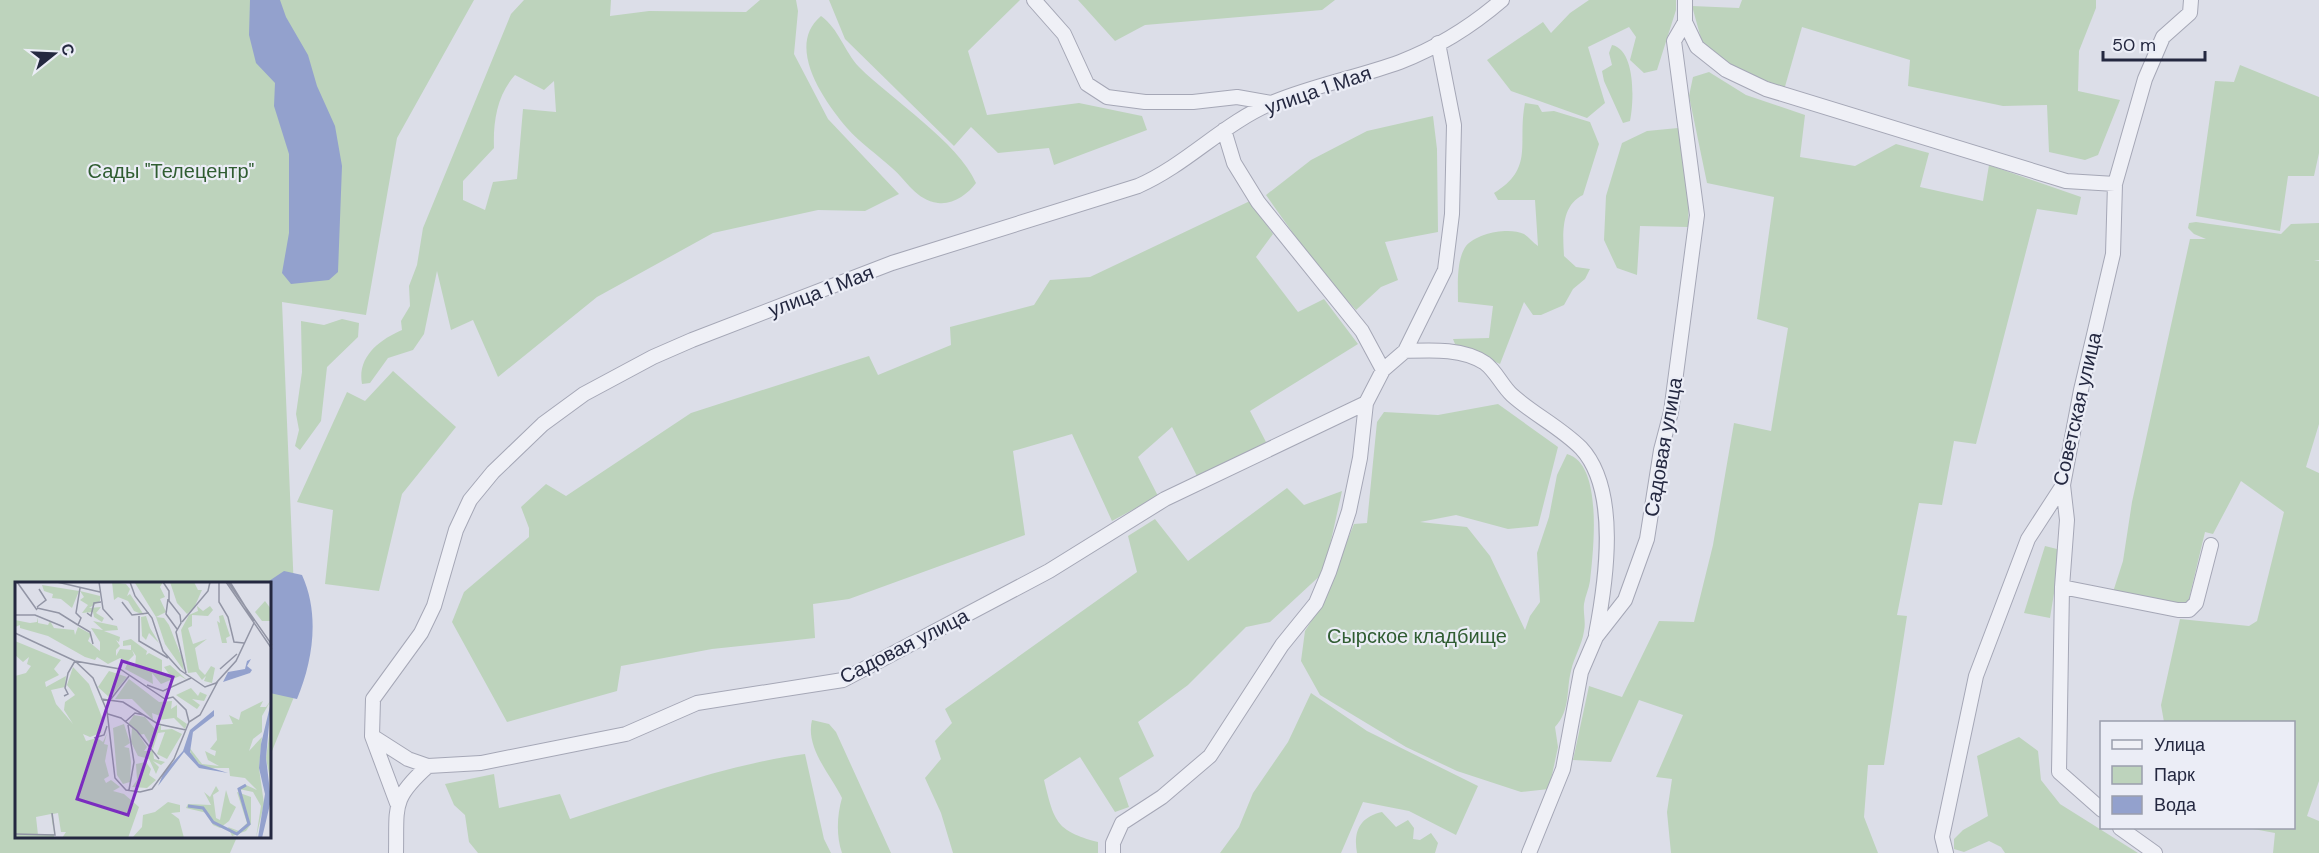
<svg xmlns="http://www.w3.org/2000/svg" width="2319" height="853" viewBox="0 0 2319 853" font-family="'DM Sans',sans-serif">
<rect width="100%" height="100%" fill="#dcdee8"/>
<path fill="#bdd3bc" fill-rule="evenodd" d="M 0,0 L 474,0 L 397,138 L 366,315 L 282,302 L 298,687 L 270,756 L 270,583 L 16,583 L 16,836 L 237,837 L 230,853 L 0,853 Z
M 524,0 L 611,0 L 610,16 L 649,11 L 746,12 L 760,0 L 796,0 L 798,11 L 794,54 L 828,119 L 899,194 L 865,211 L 818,210 L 713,233 L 597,297 L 498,377 L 473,320 L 451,330 L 437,271 L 424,334 L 413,350 L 388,358 L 370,383 L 362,384 C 357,357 379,340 402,330 L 401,321 L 410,306 L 409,286 L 417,265 L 423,228 L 511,14 ZM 515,75 L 544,90 L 554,81 L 556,112 L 523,109 L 517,179 L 493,182 L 485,210 L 463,200 L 463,181 L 494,148 C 493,122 497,95 515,75 Z
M 829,0 L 1020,0 L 968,51 L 987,115 L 1079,103 L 1142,116 L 1147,130 L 1054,165 L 1049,148 L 998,153 L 971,127 L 954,146 L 845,39 Z
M 1078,0 L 1335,0 L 1322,10 L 1145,25 L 1115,41 Z
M 1589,0 L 1676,0 L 1676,10 L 1657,70 L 1644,73 L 1630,60 L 1636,37 L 1629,27 L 1588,47 L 1605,103 L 1587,118 L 1511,91 L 1487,60 L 1543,22 L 1551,33 L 1570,13 Z
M 1742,0 L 2096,0 L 2096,8 L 2079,51 L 2078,91 L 2120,100 L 2098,155 L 2085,160 L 2049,152 L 2047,105 L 2003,106 L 1908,86 L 1910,60 L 1802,27 L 1784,90 L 1723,63 L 1702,42 L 1692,6 L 1739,8 Z
M 821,16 C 839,29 844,51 859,67 C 891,99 958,142 976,183 C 968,194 953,205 938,203 C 916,200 907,181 892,168 C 878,155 860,143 847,128 C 824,101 785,46 821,16 Z
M 1612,45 C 1636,50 1634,102 1630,121 L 1623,123 L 1604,81 L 1602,71 L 1612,65 L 1609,53 Z
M 2240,65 L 2319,97 L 2319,153 L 2314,176 L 2288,176 L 2280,231 L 2196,216 L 2215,81 L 2234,82 Z
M 1709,72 L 1746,95 L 1805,115 L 1800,157 L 1855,166 L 1896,144 L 1929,153 L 1920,187 L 1983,201 L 1989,165 L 2081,197 L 2077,215 L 2037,209 L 1976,444 L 1954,441 L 1942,505 L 1919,503 L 1897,615 L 1907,616 L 1884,765 L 1868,765 L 1864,817 L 1878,853 L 1671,853 L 1667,812 L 1672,779 L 1656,777 L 1683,715 L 1639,700 L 1611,762 L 1573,760 L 1589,686 L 1622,697 L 1659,621 L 1694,622 L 1713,545 L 1734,423 L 1771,431 L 1788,328 L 1757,319 L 1774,197 L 1707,183 L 1689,96 L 1693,77 Z
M 1525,103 L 1538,105 L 1542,112 L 1554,111 L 1590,122 L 1599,144 L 1583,195 C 1560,206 1563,236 1564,256 L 1576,267 L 1590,269 L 1585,279 L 1573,289 L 1564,305 L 1541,315 L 1533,315 L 1524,302 L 1500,364 L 1455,344 L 1453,339 L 1489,338 L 1493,306 L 1458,302 C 1458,286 1456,260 1466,246 C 1477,233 1509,227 1524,234 C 1529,237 1533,243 1538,246 L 1535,200 L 1498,200 L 1494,193 C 1535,168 1517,144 1525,103 Z
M 1433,116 L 1437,149 L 1438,232 L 1385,242 L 1398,280 L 1381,287 L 1356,310 L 1317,267 L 1266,195 L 1311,160 L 1367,131 Z
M 1678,128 L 1689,198 L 1688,227 L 1640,226 L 1637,275 L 1617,268 L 1604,240 L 1606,196 L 1622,143 L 1647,131 Z
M 1250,201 L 1273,234 L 1256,257 L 1298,312 L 1324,299 L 1358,344 L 1250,411 L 1266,442 L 1198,478 L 1172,427 L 1138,457 L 1158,496 L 1112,521 L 1072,434 L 1013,451 L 1025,535 L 849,599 L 813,604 L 815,638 L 712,649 L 621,666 L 617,691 L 507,722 L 452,622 L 464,592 L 529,537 L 529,528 L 521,507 L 546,484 L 566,496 L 691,413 L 869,356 L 878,375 L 951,345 L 950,327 L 1034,305 L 1050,280 L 1090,277 Z
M 2196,222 L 2281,234 L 2291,224 L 2319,223 L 2319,260 L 2314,260 L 2319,261 L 2319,424 L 2306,467 L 2319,473 L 2319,781 L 2307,816 L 2319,821 L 2319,853 L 2273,853 L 2275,833 L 2248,828 L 2294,828 L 2294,722 L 2164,722 L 2161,705 L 2180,619 L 2249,626 L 2257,621 L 2284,512 L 2241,481 L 2213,534 L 2205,532 L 2188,603 L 2178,605 L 2113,592 L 2123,561 L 2132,502 L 2190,239 L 2206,239 L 2194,234 L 2188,228 L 2189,223 Z
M 342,319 L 359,323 L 358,337 L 327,367 L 321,421 L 300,450 L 295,446 L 299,430 L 296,414 L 302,372 L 301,321 L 324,325 Z
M 393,371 L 456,427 L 402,494 L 379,591 L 325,584 L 333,510 L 297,502 L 347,392 L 365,401 Z
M 1498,404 L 1558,447 L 1538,526 L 1508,529 L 1456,515 L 1420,522 L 1467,527 L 1490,556 L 1525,630 L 1530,616 L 1540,602 L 1537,553 L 1549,517 L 1557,475 L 1567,454 C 1604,464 1593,553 1590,581 C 1589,589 1585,596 1584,604 C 1583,613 1586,622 1584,631 C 1582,645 1574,657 1571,671 C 1566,689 1571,710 1555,727 L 1558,747 L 1549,789 L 1521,792 L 1457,771 L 1406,747 L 1320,695 L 1301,661 L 1305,631 L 1319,609 L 1354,524 L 1367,523 L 1377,422 L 1384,412 L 1438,415 Z
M 1287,488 L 1304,505 L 1342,491 L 1324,572 L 1270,622 L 1246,627 L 1188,685 L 1138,722 L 1154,756 L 1119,778 L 1129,807 L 1115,812 L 1080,757 L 1044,780 C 1054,820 1055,831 1098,842 L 1098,853 L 953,853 L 941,813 L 925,778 L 941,759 L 935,741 L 952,723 L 945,709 L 1137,572 L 1128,536 L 1155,519 L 1188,561 Z
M 2045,546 L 2061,550 L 2050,618 L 2024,613 Z
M 1311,693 L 1367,731 L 1478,786 L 1456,835 L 1409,811 L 1363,802 L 1341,853 L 1220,853 L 1239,827 L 1253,793 L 1288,742 Z
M 812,720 L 829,724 L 836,732 L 891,853 L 842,853 C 836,836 837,815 842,798 C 831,775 805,748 812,720 Z
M 2019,737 L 2038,751 L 2041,780 L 2060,804 L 2138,853 L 2005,853 L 2001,847 L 1989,841 L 1964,852 L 1954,849 L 1954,839 L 1963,830 L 1988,816 L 1977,756 Z
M 805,754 L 824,839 L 831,853 L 478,853 L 469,842 L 465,815 L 454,805 L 445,784 L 494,774 L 499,808 L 560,794 L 570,819 C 648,794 724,765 805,754 Z
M 1382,812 L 1396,827 L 1408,820 L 1414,828 L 1413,839 L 1420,840 L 1431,833 L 1438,843 L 1435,853 L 1357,853 C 1353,831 1360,817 1382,812 Z"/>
<path fill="#93a1cd" d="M 250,0 L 280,0 L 286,17 L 308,55 L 317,86 L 335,126 L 342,166 L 338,272 L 329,280 L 291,284 L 282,273 L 289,233 L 289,154 L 274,106 L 275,83 L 256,63 L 249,35 Z
M 284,571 L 302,575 C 320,614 313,661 297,699 L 270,693 L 270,583 L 266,583 Z"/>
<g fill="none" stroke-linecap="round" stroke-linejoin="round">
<defs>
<path id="minor" d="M 1034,0 L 1064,34 L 1087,84 L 1107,97 L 1145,102 L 1193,102 L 1237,97 L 1272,103
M 1685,22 L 1697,47 L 1726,70 L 1766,89 L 2066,181 L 2115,184
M 1224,130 L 1234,163 L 1258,202 L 1362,331 L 1383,370
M 1405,351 C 1431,350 1463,348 1485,363 C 1496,371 1502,386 1512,395 C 1533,414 1560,427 1581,448 C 1620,490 1606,582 1596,634
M 2063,485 L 2067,520 L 2062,587 L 2059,772 L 2102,810
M 2062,587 L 2178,610 L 2189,610 L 2196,603 L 2211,545
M 372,736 L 408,759 L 428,766 L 481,763 L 626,734 L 697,703 L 843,680 L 1049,571 L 1165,499 L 1366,403
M 397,803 L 372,736 L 373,699 L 421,633 L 434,606 L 456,530 L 470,500 L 493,472 L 543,424 L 584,394 L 653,357 L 692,340 L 892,263 L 1138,186 C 1188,164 1223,123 1274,102 C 1315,85 1359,77 1400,62 C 1436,48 1473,25 1502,0
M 2120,828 L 2155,853
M 396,853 C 397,806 391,799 428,766
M 1113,853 L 1113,843 L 1122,823 L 1162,797 L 1210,756 L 1282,645 L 1316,603 L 1329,572 L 1349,511 L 1360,458 L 1366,403 L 1383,370 L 1405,351 L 1445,270 L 1452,214 L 1454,125 L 1438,43
M 1529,853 L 1563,769 L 1581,672 L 1596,637 L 1625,600 L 1647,539 L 1661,450 L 1671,412 L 1697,215 L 1674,41 L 1685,22 L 1685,0
M 1946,853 L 1942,837 L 1976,676 L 2028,539 L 2063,485 L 2081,390 L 2113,254 L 2115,184 L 2145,79 L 2163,37 L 2190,13 L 2191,0"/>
</defs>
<use href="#minor" stroke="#a5a7b6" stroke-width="16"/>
<use href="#minor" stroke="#eff0f6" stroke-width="14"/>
</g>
<g text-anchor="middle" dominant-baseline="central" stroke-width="4.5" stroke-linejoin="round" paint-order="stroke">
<g font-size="20" fill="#242840" stroke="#ebedf6">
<text transform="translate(1318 90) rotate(-19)">улица 1 Мая</text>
<text transform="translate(821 291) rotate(-21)">улица 1 Мая</text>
<text transform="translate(2077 409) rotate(-77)">Советская улица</text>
<text transform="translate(1663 447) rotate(-80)">Садовая улица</text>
<text transform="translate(904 646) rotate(-27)">Садовая улица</text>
</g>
<g font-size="20" fill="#305d32" stroke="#ebedf6">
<text x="171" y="171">Сады "Телецентр"</text>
<text x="1417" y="636">Сырское кладбище</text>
</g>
</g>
<g transform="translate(15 582)">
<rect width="256" height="256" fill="#dcdee8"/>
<path d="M 97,0 L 111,2 L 115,7 L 112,14 L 115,12 L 129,33 L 119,29 L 113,19 L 103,15 L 99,18 ZM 137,0 L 148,0 L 145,5 L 150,15 L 145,17 L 151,30 L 141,35 L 120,1 ZM 155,0 L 179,0 L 183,8 L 187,8 L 179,26 L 172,32 L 162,21 ZM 27,3 L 64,9 L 57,26 L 46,17 L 37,16 L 38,12 L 29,9 ZM 65,9 L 85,14 L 85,19 L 74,26 L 86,25 L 81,31 L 89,36 L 87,40 L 79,35 L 78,30 L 67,31 L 73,23 L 65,18 L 69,15 ZM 250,19 L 256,27 L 256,39 L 247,39 L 240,30 ZM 182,24 L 188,29 L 195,24 L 198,28 L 193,34 L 177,33 L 177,44 L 173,46 L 178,62 L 192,57 L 180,66 L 184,87 L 190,93 L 196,84 L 200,86 L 197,101 L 189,99 L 191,94 L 187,98 L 181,90 L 173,91 L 166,48 L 174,33 L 183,29 ZM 208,33 L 215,54 L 211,56 L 212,61 L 207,61 L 202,39 L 205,41 L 204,34 ZM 131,34 L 135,46 L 144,61 L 134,51 L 131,58 L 127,54 L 126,35 ZM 23,35 L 23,41 L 33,43 L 35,39 L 39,46 L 59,48 L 60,53 L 63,45 L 76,52 L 73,59 L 85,69 L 85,60 L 76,46 L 88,48 L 78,39 L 102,44 L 103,48 L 89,49 L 105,55 L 104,60 L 101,58 L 105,64 L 101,68 L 101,74 L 105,67 L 116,68 L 116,63 L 108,64 L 108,59 L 116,57 L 132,69 L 131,73 L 134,71 L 147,78 L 147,90 L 156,95 L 149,85 L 155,83 L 172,98 L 165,94 L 146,102 L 137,91 L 138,102 L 110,87 L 113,80 L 120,85 L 121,74 L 117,68 L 119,73 L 112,80 L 105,76 L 93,82 L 82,75 L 80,78 L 70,75 L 33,54 L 5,46 L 5,43 L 0,45 L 0,38 L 15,41 L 22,40 ZM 141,35 L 149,36 L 154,43 L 167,76 L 169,89 L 150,62 ZM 0,59 L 46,78 L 39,87 L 44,93 L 30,100 L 31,105 L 51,94 L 50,105 L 36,108 L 41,122 L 58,142 L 49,128 L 50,120 L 60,113 L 52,103 L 58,85 L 74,102 L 88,138 L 86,151 L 75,155 L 68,152 L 71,159 L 82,156 L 88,160 L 92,151 L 89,162 L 93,163 L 90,179 L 94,194 L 89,197 L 91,201 L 96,198 L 105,205 L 98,209 L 109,212 L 124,225 L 113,256 L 47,256 L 51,250 L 46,250 L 43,231 L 38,232 L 39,256 L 1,256 L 0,94 L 11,91 L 16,84 L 12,82 L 14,75 L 8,80 L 0,73 ZM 36,232 L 39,252 L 23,253 L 21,235 ZM 94,89 L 112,95 L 95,116 L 83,105 ZM 114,97 L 144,120 L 157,119 L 156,127 L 162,123 L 162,135 L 172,142 L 170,147 L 159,136 L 144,138 L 145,134 L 137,131 L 138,138 L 117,117 L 100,117 ZM 176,106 L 183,114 L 185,110 L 192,113 L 189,119 L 177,117 L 185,123 L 182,127 L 161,113 ZM 256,118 L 247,134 L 247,150 L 238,157 L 234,169 L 247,155 L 244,186 L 249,222 L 241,256 L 246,224 L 238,210 L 224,207 L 231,203 L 242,208 L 230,196 L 215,194 L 214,186 L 194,186 L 184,182 L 177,175 L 174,165 L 187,182 L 204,184 L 193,178 L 190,169 L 200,174 L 201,169 L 195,167 L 202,158 L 201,143 L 218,142 L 214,133 L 224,138 L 226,130 L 248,119 L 245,125 L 251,125 ZM 119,133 L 130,135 L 140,147 L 146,143 L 146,148 L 157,147 L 167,152 L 152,177 L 142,172 L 150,150 L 143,151 L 138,167 L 129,152 L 124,153 L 132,165 L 129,169 L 138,169 L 139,177 L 150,180 L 146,183 L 138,179 L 144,185 L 141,192 L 134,177 L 123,174 L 116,160 L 117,146 L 113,142 ZM 256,140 L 256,202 L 251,176 ZM 109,142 L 115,161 L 109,165 L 114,166 L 116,180 L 115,200 L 108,202 L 102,193 L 98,146 ZM 131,180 L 136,187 L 134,193 L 141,198 L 132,206 L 117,205 L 122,198 L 121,182 ZM 201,204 L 204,209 L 198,213 L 201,236 L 205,238 L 211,208 L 215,221 L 221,225 L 214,239 L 205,246 L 198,243 L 192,231 L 171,226 L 173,222 L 196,223 L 189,210 L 195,215 ZM 222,210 L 236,215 L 236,242 L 231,249 L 217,254 L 213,245 L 224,249 L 232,241 ZM 153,220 L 165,223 L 165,230 L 156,231 L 164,237 L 169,256 L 117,256 L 127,245 L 128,233 L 140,230 Z" fill="#bdd3bc" fill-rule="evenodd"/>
<path d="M 236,77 L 232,84 L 237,88 L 235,91 L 208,100 L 213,90 L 230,87 L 232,79 ZM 256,120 L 251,176 L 256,218 L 247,256 L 243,256 L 250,212 L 244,186 L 246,162 ZM 199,128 L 199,134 L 178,150 L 175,170 L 184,182 L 213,191 L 184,186 L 169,170 L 143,204 L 149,190 L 168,169 L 175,148 Z" fill="#93a1cd"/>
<path fill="none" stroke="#93a1cd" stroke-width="3" d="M 173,224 L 188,226 L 198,240 L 222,252 L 234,242 L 224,207 L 231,203"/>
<path fill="none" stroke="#9295a5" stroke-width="1.5" d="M 2,0 L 22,28M 42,0 L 85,10M 84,0 L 88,27 L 98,38M 115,0 L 120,14 L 137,36 L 148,69 L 165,88 L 190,105 L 201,101 L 221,79 L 239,41M 148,0 L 154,9 L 154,19 L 165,33 L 166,41 L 161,50 L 171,91M 204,0 L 204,20 L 213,35 L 219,60 L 229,61M 211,0 L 257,67M 213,0 L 257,63M 215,0 L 239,39M 65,6 L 61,31 L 66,36 L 63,43 L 75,50 L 78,62M 153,17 L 151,32 L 162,47M 107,20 L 117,33 L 134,31M 22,25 L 31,18 L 24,7M 22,26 L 44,31 L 63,43M 72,31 L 76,34 L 79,21 L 86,20M 0,33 L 20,33 L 49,45M 124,34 L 124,59 L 153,76M 167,40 L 193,9 L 195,0M 0,51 L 60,79 L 105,87 L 150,117 L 158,115 L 171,128 L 174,140M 60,79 L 78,96 L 92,129 L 100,196 L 111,208 L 125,210 L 137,207 L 159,177 L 174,140 L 185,133 L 203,99M 205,87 L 222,72M 132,103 L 148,109 L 176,96M 49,114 L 53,112 L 50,106 L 53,91 L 60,79M 86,117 L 108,120 L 143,142 L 171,148M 96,117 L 114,94M 93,132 L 106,136 L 122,149 L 144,177M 110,140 L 120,131 L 129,133M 113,143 L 119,180 L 114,208M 79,156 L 89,153 L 92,144M 0,252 L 40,253 L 37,231"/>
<path fill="#7b2cbf" fill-opacity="0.15" stroke="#7b2cbf" stroke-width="3" d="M 107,79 L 158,95 L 113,233 L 62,217 Z"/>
<rect width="256" height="256" fill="none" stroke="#242840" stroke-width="3"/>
</g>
<rect x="2100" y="721" width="195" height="108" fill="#ebedf6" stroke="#9b9ead" stroke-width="1.5"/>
<rect x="2112" y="740" width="30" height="9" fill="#eff0f6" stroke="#9b9ead" stroke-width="1.5"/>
<text x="2154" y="751" font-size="18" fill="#242840">Улица</text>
<rect x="2112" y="766" width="30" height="18" fill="#bdd3bc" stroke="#9b9ead" stroke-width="1.5"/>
<text x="2154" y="781" font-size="18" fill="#242840">Парк</text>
<rect x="2112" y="796" width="30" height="18" fill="#93a1cd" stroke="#9b9ead" stroke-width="1.5"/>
<text x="2154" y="811" font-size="18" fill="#242840">Вода</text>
<g transform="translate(54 54) rotate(72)" stroke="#ebedf6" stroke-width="4.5" paint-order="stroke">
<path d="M0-4.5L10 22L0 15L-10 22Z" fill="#242840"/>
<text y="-9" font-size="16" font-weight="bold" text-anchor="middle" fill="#242840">С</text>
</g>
<path d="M2103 51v9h102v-9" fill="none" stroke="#242840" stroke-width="3"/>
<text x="2112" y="51" font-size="18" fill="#242840" stroke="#ebedf6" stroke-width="4.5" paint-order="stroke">50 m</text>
</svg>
